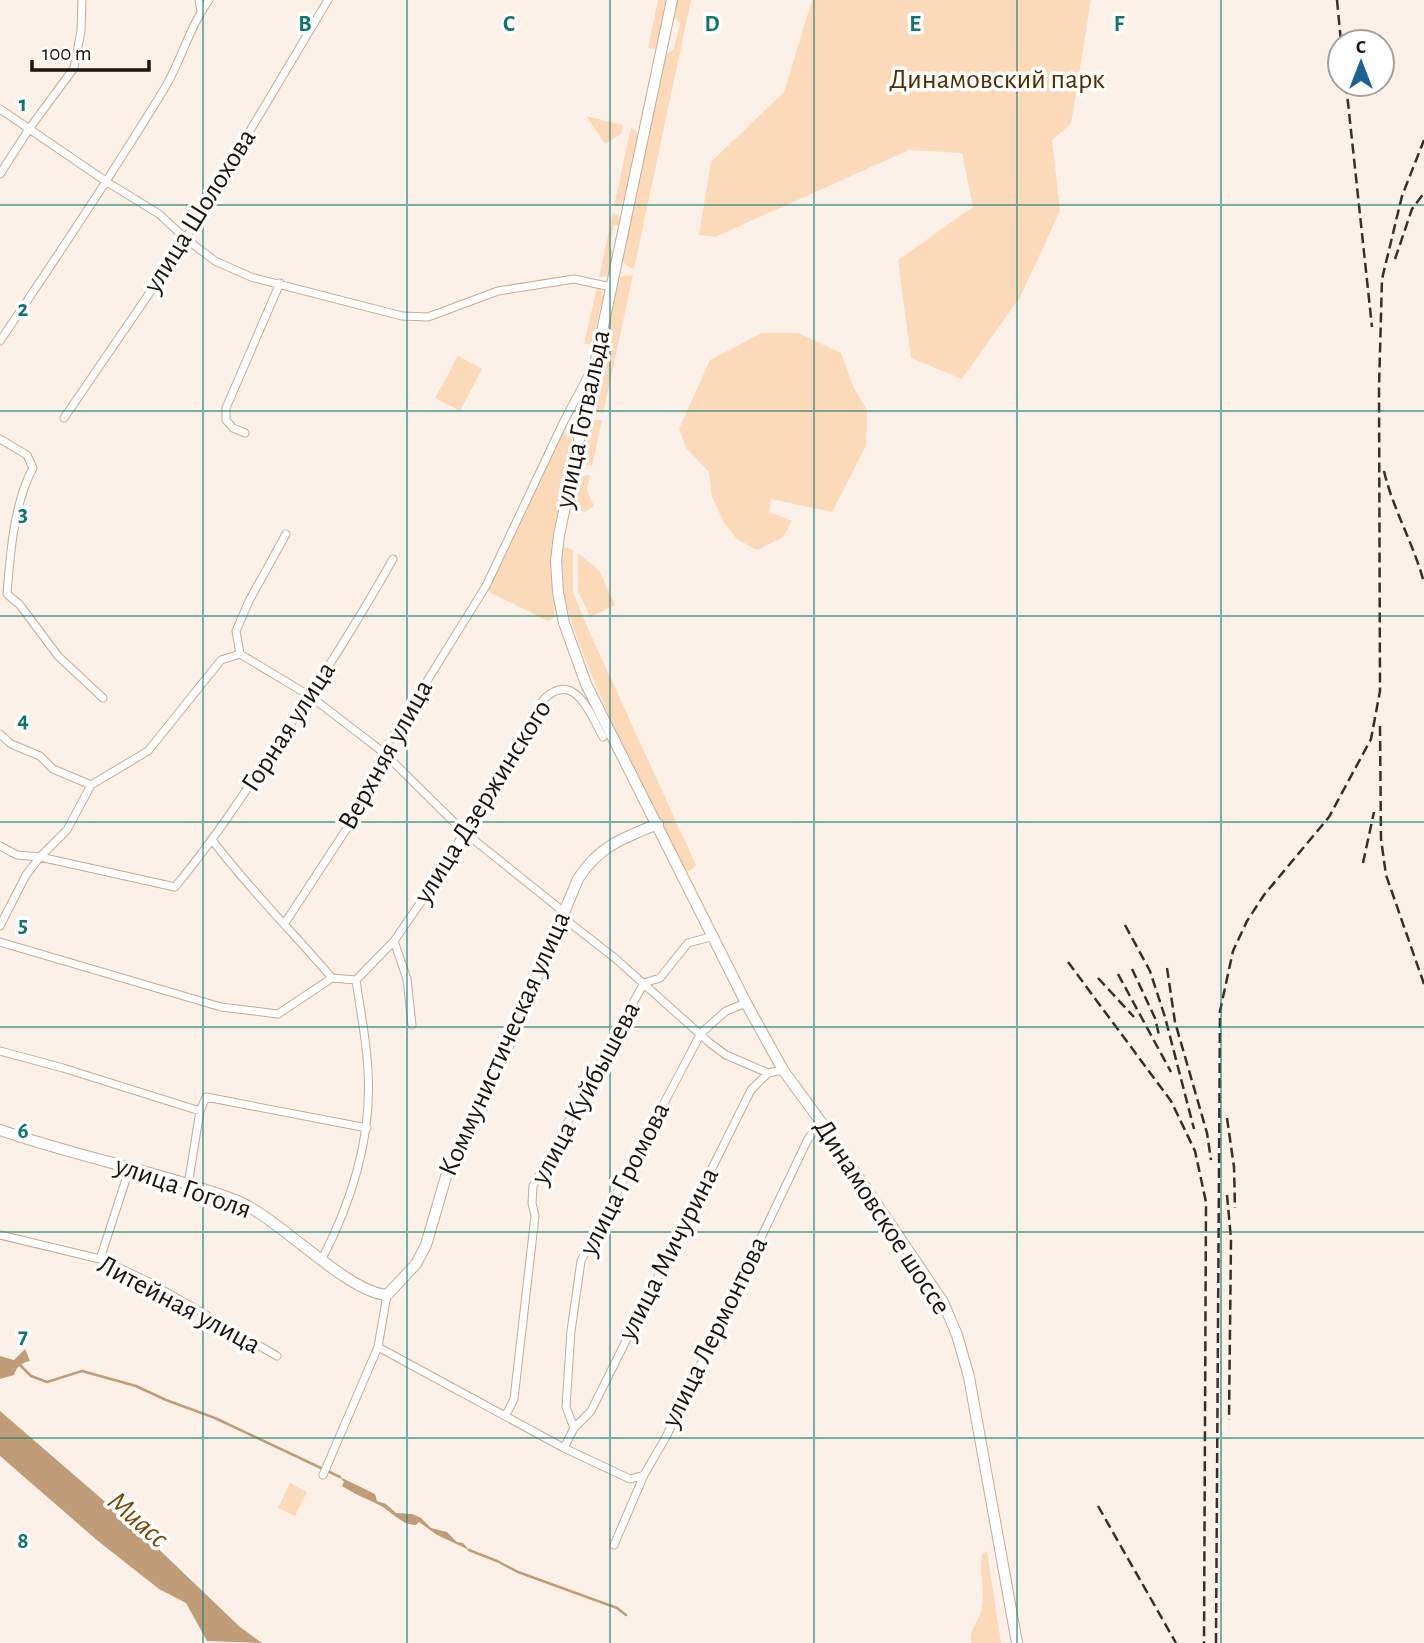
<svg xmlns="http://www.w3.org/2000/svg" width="1424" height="1643" viewBox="0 0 1424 1643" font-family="'Alegreya Sans',sans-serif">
<rect width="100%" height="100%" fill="#fbf1e8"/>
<path fill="#fcdab9" d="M 658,0 L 667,0 L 656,49 L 648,48 Z
M 678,0 L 691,0 L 634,269 L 626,265 L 622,260 L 666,54 L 674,49 L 680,23 L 674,18 Z
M 812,0 L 1091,0 L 1071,124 L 1052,140 L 1060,211 L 1020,297 L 962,379 L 911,358 L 898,260 L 973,207 L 962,153 L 909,150 L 715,237 L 699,235 L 711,162 L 784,92 Z
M 586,116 L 623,125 L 621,134 L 605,144 Z
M 631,127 L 638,133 L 624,199 L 622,203 L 614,206 Z
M 613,213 L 616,214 L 619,217 L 619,225 L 614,225 L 609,247 L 613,252 L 608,276 L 599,277 Z
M 624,275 L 633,275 L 603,414 L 595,410 L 592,405 L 619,278 Z
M 597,287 L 600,288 L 603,296 L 592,344 L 584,344 Z
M 762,333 L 798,333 L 841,353 L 854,388 L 867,410 L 866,446 L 832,512 L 771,499 L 769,512 L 792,521 L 783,537 L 757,550 L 737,539 L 724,523 L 712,497 L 709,472 L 686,448 L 679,429 L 710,360 Z
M 458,356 L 482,369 L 460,411 L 435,398 Z
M 593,420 L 602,420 L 592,466 L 582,464 L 584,454 L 582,449 L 588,423 Z
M 566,430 L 570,431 L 573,436 L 553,534 L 550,561 L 555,617 L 548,621 L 487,591 L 562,433 Z
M 587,475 L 590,476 L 587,490 L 594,506 L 585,512 L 575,508 L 571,499 L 573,492 L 577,490 L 579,478 Z
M 565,547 L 573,550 L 573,592 L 585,622 L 696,865 L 690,871 L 686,871 C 662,823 534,587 565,547 Z
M 578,553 L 599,570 L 615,605 L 590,617 L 578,591 Z
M 290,1483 L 307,1492 L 295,1516 L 278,1508 Z
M 987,1551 L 1001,1643 L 971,1643 C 969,1629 977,1624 981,1612 C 986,1593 979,1574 982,1555 Z"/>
<path fill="#c09c78" d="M 25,1349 L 30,1361 C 21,1363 17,1366 14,1375 L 0,1379 L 0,1356 L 14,1360 Z
M 0,1411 L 147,1538 L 240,1627 L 262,1643 L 207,1641 L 186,1603 L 159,1589 L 98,1541 L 0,1456 Z
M 340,1477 L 375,1494 L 377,1501 L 386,1504 L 396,1513 L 412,1514 L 421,1518 L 431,1528 L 447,1532 L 457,1542 L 463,1543 L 469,1550 L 437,1535 L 419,1522 L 416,1525 C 399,1524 391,1510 377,1504 C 365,1498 354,1494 342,1486 L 344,1482 Z"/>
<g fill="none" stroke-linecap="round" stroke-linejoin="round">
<path stroke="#c09c78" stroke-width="2.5" d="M 20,1365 L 31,1376 L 47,1382 L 82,1371 L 136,1386 L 166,1400 L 215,1418 L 340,1477
M 469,1550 L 497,1561 L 518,1572 L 617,1608 L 626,1615"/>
<defs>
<path id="street" d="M 199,0 L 201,11
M 0,109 L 107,182 L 159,214 L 186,239 L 215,261 L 251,277 L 402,316 L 428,317 L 498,291 L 574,279 L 611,287
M 0,174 L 29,129 L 74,68 L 81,31 L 82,0
M 0,341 C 57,257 113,173 166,86 C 182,58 190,26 209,0
M 64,418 L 177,253 L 328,0
M 245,433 L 233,428 L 226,420 L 226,408 L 280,283
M 0,439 L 27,455 L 33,468 C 14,502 10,555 7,594 L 20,605 L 58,656 L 103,698
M 286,534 L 249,601 L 236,631 L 240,654 L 310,696 L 383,752 L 464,832 L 564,912 L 570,923 L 616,959 L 711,1044 L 726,1055 L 768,1073
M 0,734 L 11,744 L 40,756 L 53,769 L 91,785
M 213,841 C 249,889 293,932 332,978
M 0,846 L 17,855 L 40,857 L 175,887 C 213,841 244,794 277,744 C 318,684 357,623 393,559
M 285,923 L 353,819 L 383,752 L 486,586 L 564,421 L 591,370
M 0,926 L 26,875 L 40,857 L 67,830 L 91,785 L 148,751 L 221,660 L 240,654
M 394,941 L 407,979 L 412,1025
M 0,942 L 221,1007 L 278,1014 L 332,978 L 356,980
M 0,1051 L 63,1068 L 200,1111
M 188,1185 L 200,1111 L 206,1097 L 367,1128
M 0,1235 L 100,1259 L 147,1281 L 277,1356
M 100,1259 L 130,1167
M 322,1259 C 352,1201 372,1138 368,1072 C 367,1041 360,1010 356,980 L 394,941 L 432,886 L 544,699 C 575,670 590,714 603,737
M 378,1347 L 387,1295
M 506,1415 L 514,1399 L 535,1216 L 532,1203 L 533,1186 L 644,983 L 660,978 L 688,943 L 714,936
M 574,1428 L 566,1407 L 571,1331 L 581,1261 L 701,1033 L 726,1011 L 746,1003
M 564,1448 L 574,1428 L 591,1411 L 751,1090 L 768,1073 L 783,1070
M 323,1475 L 378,1347 L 564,1448 L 630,1479 L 644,1475
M 614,1545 L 644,1475 L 666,1437 L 808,1139 L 821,1122"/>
<path id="secondary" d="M 0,1130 C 57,1150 116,1163 174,1180 C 196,1187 219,1193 240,1202 C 283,1222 347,1292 387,1295 L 416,1264 L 426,1245 L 450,1163 L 508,1046 L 578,879 C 599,846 623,838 658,824"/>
<path id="primary" d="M 672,0 L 559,535 L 556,561 L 558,592 L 564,623 L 576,656 L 586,684 L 746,1003 L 783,1070 L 821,1122 L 943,1302 L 957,1335 L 969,1377 L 1017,1643"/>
</defs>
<use href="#street" stroke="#c4ac96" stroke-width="9"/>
<use href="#secondary" stroke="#c4ac96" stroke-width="12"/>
<use href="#primary" stroke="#c4ac96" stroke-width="12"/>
<use href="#street" stroke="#fff" stroke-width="7"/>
<use href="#secondary" stroke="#fff" stroke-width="10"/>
<use href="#primary" stroke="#fff" stroke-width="10"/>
<path stroke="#383027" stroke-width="2.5" stroke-dasharray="10 5" stroke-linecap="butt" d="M 1337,0 L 1341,42
M 1346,84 L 1372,327
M 1395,259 L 1412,209 L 1424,193
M 1384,471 C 1393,510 1414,544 1424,583
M 1380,726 L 1381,839 L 1386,875 L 1424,984
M 1363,863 L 1374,812
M 1125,925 L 1150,971 L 1165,1017 L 1194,1129
M 1068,962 L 1171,1101 L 1195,1151 L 1206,1202 L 1204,1643
M 1167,968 L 1175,1022 L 1207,1133 L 1211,1160
M 1132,969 L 1155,1018 L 1159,1035
M 1118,974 L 1171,1072
M 1098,978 L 1134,1017
M 1227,1118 L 1234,1167 L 1235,1208
M 1227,1195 L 1231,1239 L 1229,1420
M 1098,1506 L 1176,1643
M 1216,1643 L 1220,1011 L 1233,951 L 1247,921 L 1264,895 L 1329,817 L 1371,739 L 1380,691 L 1379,387 L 1382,279 L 1402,196 L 1424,140"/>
</g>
<path fill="none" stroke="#0f766e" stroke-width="2" stroke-opacity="0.55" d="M 203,0 L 203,1643M 407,0 L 407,1643M 610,0 L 610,1643M 814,0 L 814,1643M 1017,0 L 1017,1643M 1221,0 L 1221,1643M 0,205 L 1424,205M 0,411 L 1424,411M 0,616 L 1424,616M 0,822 L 1424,822M 0,1027 L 1424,1027M 0,1232 L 1424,1232M 0,1438 L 1424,1438"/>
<g text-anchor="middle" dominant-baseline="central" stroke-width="7" stroke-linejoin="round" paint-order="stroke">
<g font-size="28" fill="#502c00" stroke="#fff">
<text x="997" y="80">Динамовский парк</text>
</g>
<g font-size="28" fill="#1d150c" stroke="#fff">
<text transform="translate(200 211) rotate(-58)">улица Шолохова</text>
<text transform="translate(583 419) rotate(-78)">улица Готвальда</text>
<text transform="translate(289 727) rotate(-57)">Горная улица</text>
<text transform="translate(386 755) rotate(-61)">Верхняя улица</text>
<text transform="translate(483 802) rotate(-58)">улица Дзержинского</text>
<text transform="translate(505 1044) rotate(-66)">Коммунистическая улица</text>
<text transform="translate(586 1093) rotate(-62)">улица Куйбышева</text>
<text transform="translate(625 1179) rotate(-63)">улица Громова</text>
<text transform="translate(183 1188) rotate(19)">улица Гоголя</text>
<text transform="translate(882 1217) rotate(57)">Динамовское шоссе</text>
<text transform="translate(669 1254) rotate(-63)">улица Мичурина</text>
<text transform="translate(179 1305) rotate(28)">Литейная улица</text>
<text transform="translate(715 1332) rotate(-64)">улица Лермонтова</text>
</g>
<g font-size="30" font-style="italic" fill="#784809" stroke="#fff">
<text transform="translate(138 1520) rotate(41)">Миасс</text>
</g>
</g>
<g font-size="23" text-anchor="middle" font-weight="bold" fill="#0f766e" stroke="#fff" stroke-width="7" stroke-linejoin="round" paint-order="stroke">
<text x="305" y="31">B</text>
<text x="509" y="31">C</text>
<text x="712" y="31">D</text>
<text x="915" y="31">E</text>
<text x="1119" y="31">F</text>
<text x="23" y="111">1</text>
<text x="23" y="316">2</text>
<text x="23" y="521">3</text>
<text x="23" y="727">4</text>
<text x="23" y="932">5</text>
<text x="23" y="1138">6</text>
<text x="23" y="1343">7</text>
<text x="23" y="1548">8</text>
</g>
<g transform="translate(1361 63)"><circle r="33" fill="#ffffff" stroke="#a5a19e" stroke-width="2"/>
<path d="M0-5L12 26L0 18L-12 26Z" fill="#1c6296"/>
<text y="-10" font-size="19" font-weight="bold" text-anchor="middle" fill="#1d150c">С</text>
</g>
<path d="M32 60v10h117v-10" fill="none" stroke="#1d150c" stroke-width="3.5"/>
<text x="42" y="60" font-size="21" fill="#1d150c" stroke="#ffffff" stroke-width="5" paint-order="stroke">100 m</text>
</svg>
